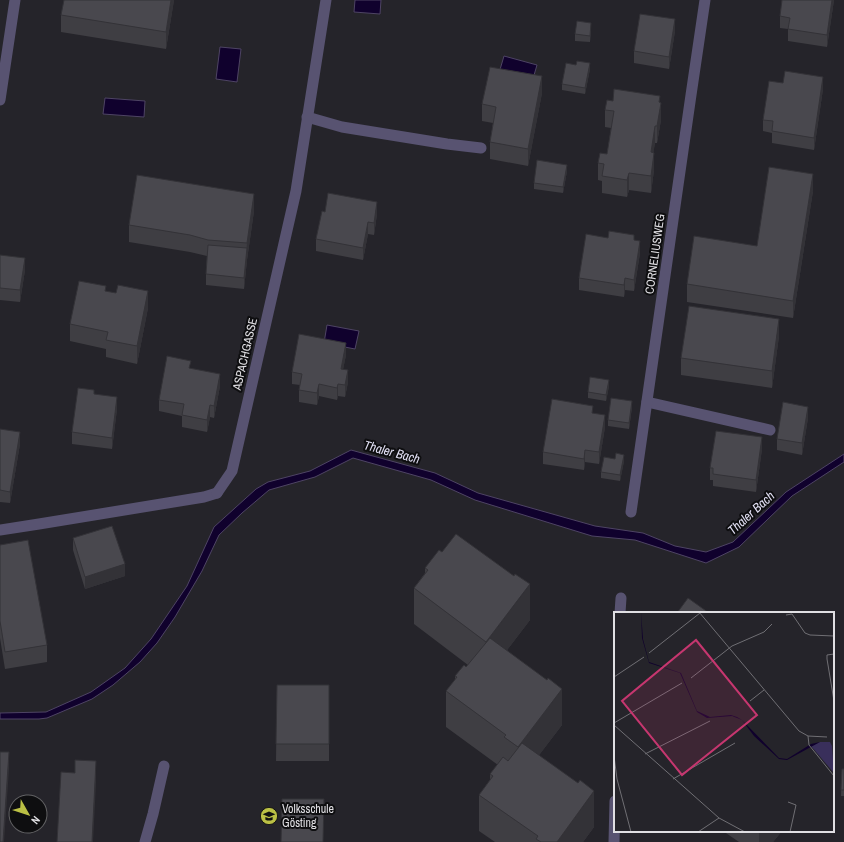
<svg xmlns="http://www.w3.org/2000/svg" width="844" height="842" viewBox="0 0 844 842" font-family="'Archivo Narrow',sans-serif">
<rect width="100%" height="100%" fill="#25242a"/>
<path fill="#10012d" stroke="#4e4464" d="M 355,0 L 381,0 L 380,14 L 354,12 Z
M 220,47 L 241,49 L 237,82 L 216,79 Z
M 504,56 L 537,65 L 532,82 L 499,73 Z
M 105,98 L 145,101 L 144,117 L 103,114 Z
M 327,325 L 359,331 L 355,349 L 324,343 Z
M 351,450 L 435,473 L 478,493 L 595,526 L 643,533 L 675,546 L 706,552 L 733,542 L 786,492 L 844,454 L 844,462 L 792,496 L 768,519 L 739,547 L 706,563 L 635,540 L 592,536 L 475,500 L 431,480 L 353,458 L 315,477 L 269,490 L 242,513 L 219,535 L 202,571 L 175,617 L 157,643 L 140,662 L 113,685 L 92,699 L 47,718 L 39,719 L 0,719 L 0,713 L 46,712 L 91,692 L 125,668 L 151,639 L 187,586 L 214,527 L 256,489 L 268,482 L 310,471 Z"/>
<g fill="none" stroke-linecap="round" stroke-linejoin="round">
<path stroke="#585371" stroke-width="11" d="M 307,117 L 342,127 L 447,144 L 481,148
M 647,402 L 770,430
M 0,530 L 39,524 L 204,497 L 217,493
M 145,842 L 153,814 L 164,766"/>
<path stroke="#585371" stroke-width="11" d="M 0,100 L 15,0
M 217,493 L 232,471 L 296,191 L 326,0
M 631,512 L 691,95 L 705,0
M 620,613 L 621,598
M 614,842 L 615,801"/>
</g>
<path fill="#3f3e43" d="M 174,0 L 166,49 L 61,32 L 61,15 Z
M 782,0 L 834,0 L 827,47 L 788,41 L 788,29 L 780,28 L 780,16 Z
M 591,29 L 590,42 L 575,41 L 575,34 Z
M 675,31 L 669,69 L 634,63 L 634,51 Z
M 590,69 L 585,94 L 562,90 L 562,84 Z
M 823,89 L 814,150 L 772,143 L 772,133 L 763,131 L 763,120 Z
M 542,93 L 528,166 L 490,159 L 490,142 L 493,123 L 482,121 L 482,104 Z
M 613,101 L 660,102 L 661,120 L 657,143 L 655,143 L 653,153 L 654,170 L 651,193 L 629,190 L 627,197 L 602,193 L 602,181 L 598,180 L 598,163 L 607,154 L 611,128 L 605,127 L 605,110 Z
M 567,171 L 563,193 L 534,189 L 534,183 Z
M 813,191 L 793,318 L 687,302 L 687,284 L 757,246 Z
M 254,211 L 247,260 L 244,289 L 206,285 L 206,274 L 207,256 L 190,252 L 129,242 L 129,225 Z
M 325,212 L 377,214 L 374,235 L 368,234 L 363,260 L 316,251 L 316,239 Z
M 608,238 L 634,240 L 640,253 L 634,291 L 625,290 L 624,297 L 579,290 L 579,278 Z
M 0,255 L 25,270 L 20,302 L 0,300 Z
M 106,291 L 148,308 L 137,364 L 106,357 L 106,349 L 70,341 L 70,324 Z
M 779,336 L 772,388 L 681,375 L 681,358 Z
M 346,355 L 343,369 L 348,382 L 345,397 L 338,396 L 337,400 L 319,396 L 317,405 L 299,402 L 299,390 L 300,385 L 292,384 L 292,372 Z
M 191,368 L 220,386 L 214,418 L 210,417 L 207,432 L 182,427 L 182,416 L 159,411 L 159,400 Z
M 609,386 L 606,401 L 588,398 L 588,392 Z
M 94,394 L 117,409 L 112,449 L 72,444 L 72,432 Z
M 632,407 L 629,429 L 608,426 L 608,420 Z
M 593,413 L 605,427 L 599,464 L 585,462 L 584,470 L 543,464 L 543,452 Z
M 808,418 L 802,455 L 777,450 L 777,439 Z
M 0,429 L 20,444 L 10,503 L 0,502 Z
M 762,449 L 756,492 L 713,486 L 713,480 L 710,480 L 710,468 Z
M 615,459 L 624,461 L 620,481 L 601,478 L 601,472 Z
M 73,538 L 125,576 L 85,589 L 73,550 Z
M 0,545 L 47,645 L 47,662 L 5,669 L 0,638 Z
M 425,568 L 530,620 L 507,650 L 562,725 L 539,755 L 594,827 L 583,842 L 495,842 L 479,831 L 479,795 L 490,780 L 490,774 L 498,765 L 446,727 L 446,691 L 455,680 L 455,676 L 468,665 L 414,624 L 414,588 L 425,573 Z
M 277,685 L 329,685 L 329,761 L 276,761 Z
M 842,769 L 844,769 L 844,796 L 841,796 Z
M 723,831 L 782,831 L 773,842 L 739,842 Z"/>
<path fill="#333237" d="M 171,0 L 174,0 L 166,49 L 166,32 Z
M 832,0 L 834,0 L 827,47 L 827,35 Z
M 675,19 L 675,31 L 669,69 L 669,57 Z
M 591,23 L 591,29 L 590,42 L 590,36 Z
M 590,63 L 590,69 L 585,94 L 585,88 Z
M 542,76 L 542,93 L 528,166 L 528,149 Z
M 823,77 L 823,89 L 814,150 L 814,138 Z
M 660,96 L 660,111 L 661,103 L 661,120 L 657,143 L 657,126 Z
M 655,126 L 655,143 L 651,169 L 651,152 Z
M 654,153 L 654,170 L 651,193 L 651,176 Z
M 567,165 L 567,171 L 563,193 L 563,187 Z
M 629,173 L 629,190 L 627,197 L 627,180 Z
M 813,174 L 813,191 L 793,318 L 793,301 Z
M 254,194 L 254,211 L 247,260 L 244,289 L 244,278 L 247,243 Z
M 377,202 L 377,214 L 374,235 L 374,223 Z
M 368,222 L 368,234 L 363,260 L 363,248 Z
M 640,241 L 640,253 L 634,291 L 634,280 Z
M 25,258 L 25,270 L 20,302 L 20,290 Z
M 625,278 L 625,290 L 624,297 L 624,285 Z
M 148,291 L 148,308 L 137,364 L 137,346 Z
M 779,319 L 779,336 L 772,388 L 772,371 Z
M 346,343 L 346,355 L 341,380 L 341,369 Z
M 348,370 L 348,382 L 345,397 L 345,385 Z
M 220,374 L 220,386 L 214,418 L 214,406 Z
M 609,380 L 609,386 L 606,401 L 606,395 Z
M 319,384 L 319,396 L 317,405 L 317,393 Z
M 338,384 L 338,396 L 337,400 L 337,388 Z
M 117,397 L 117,409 L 112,449 L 112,438 Z
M 632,401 L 632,407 L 629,429 L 629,423 Z
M 210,405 L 210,417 L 207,432 L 207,420 Z
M 808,407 L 808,418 L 802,455 L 802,443 Z
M 605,415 L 605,427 L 599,464 L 599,452 Z
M 20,432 L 20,444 L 10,503 L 10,492 Z
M 762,437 L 762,449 L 756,492 L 756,480 Z
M 585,450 L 585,462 L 584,470 L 584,459 Z
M 624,455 L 624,461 L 620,481 L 620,475 Z
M 125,564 L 125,576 L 85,589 L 85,577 Z
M 530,584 L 530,620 L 486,678 L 486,642 Z
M 562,689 L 562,725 L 518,783 L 518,747 Z
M 9,752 L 9,769 L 4,842 L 3,842 Z
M 96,761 L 96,783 L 93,842 L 92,842 Z
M 594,791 L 594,827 L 583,842 L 557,842 Z
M 759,831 L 782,831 L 773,842 L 759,842 Z"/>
<path fill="#49484e" stroke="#333237" d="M 64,0 L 171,0 L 166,32 L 61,15 Z
M 782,0 L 832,0 L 827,35 L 788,29 L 790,18 L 780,16 Z
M 640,14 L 675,19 L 669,57 L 634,51 Z
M 577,21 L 591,23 L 590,36 L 575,34 Z
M 577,61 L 590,63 L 585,88 L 562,84 L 566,63 L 576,65 Z
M 490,67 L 542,76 L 528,149 L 490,142 L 496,107 L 482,104 Z
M 785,71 L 823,77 L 814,138 L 772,131 L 773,121 L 763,120 L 769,81 L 783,83 Z
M 614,89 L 660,96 L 659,102 L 661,103 L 657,126 L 655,126 L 651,152 L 654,153 L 651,176 L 629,173 L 627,180 L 602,176 L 604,164 L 598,163 L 600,153 L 607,154 L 614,111 L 605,110 L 607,100 L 613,101 Z
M 537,160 L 567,165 L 563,187 L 534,183 Z
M 769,167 L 813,174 L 793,301 L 687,284 L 694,236 L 757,246 Z
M 137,175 L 254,194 L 247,243 L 208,240 L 190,235 L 129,225 Z
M 328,193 L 377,202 L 374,223 L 368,222 L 363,248 L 316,239 L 322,211 L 325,212 Z
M 609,231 L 634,235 L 634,240 L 640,241 L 634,280 L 625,278 L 624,285 L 579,278 L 586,234 L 608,238 Z
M 208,245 L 247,248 L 244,278 L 206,274 Z
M 0,255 L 25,258 L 20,290 L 0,288 Z
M 79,281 L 106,286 L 105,291 L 116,293 L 118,285 L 148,291 L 137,346 L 106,340 L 108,332 L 70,324 Z
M 689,306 L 779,319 L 772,371 L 681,358 Z
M 299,334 L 346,343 L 341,369 L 348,370 L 345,385 L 338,384 L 337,388 L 319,384 L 317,393 L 299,390 L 302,374 L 292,372 Z
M 167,356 L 191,361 L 189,368 L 220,374 L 214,406 L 210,405 L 207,420 L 182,415 L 184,404 L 159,400 Z
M 590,377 L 609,380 L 606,395 L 588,392 Z
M 78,388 L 94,390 L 94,394 L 117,397 L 112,438 L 72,432 Z
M 611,398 L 632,401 L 629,423 L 608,420 Z
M 552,399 L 593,406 L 592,413 L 605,415 L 599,452 L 585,450 L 584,459 L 543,452 Z
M 783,402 L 808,407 L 802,443 L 777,439 Z
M 0,429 L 20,432 L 10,492 L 0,490 Z
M 716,431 L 762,437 L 756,480 L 713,474 L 713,468 L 710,468 Z
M 616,453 L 624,455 L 620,475 L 601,472 L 604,457 L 615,459 Z
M 112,526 L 125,564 L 85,577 L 73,538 Z
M 456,534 L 514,576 L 515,574 L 530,584 L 486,642 L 414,588 L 428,570 L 425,568 L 439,550 L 442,552 Z
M 28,540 L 47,645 L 5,652 L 0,621 L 0,545 Z
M 688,598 L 709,613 L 677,613 Z
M 490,638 L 547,680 L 548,678 L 562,689 L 518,747 L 504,737 L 506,735 L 446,691 L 457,677 L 455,676 L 464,665 L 466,667 Z
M 277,685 L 329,685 L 329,744 L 276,744 Z
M 522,743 L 578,783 L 580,780 L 594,791 L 557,842 L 541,842 L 536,839 L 538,836 L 479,795 L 493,776 L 490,774 L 503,757 L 508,761 Z
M 0,752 L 9,752 L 3,842 L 0,842 Z
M 75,760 L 96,761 L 92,842 L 57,842 L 61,772 L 75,773 Z
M 842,769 L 844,769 L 844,790 L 841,790 Z
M 282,799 L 324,799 L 323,842 L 281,842 Z"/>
<defs>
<symbol id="school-disc" viewBox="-11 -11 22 22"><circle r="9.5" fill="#bbc045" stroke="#0e0e10"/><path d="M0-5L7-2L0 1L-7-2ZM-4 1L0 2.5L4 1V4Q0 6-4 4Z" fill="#111"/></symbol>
</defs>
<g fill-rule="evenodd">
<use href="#school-disc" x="259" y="806" width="20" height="20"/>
</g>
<g text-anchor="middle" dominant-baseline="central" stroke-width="4" stroke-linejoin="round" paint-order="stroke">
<g font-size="12" fill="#e0dfe3" stroke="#0e0e10">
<text transform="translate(655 254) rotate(-82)">CORNELIUSWEG</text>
<text transform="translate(245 354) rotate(-77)">ASPACHGASSE</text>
</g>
<g font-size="12" fill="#e0dfe3" stroke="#0e0e10" text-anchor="start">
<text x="282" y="809">Volksschule<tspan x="282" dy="14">Gösting</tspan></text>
</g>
<g font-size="13" font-style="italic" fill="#e2e0f4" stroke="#0e0e10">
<text transform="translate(392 452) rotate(15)">Thaler Bach</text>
<text transform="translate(751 513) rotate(-42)">Thaler Bach</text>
</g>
</g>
<g transform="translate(614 612)">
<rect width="220" height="220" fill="#25242a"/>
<path d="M 206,130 L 216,130 L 218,134 L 220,161 L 197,134 Z" fill="#392f5b"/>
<path d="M 27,0 L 29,27 L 35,50 L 67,61 L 83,99 L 96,105 L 117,103 L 123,105 L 128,108 L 165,146 L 173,147 L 197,132 L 206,130 L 173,148 L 165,147 L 140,124 L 128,108 L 118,104 L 93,106 L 83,100 L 66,61 L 35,51 L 28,26 Z" fill="#10012d"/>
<path fill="none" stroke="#706f74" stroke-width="1" d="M 85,0 L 185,119 L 194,124 L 213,125M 172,3 L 178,2 L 191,21 L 196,23 L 220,24M 35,41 L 86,1M 220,42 L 213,43 L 213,47 L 220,89M 0,65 L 30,45M 77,66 L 118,34 L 150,20 L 158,12M 136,89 L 150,78M 0,111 L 68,71M 0,113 L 105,206 L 131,220M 194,124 L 195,133 L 220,164M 31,142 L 96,109M 0,144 L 3,167 L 17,220M 59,167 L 121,131M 174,190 L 182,193 L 176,220M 84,220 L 105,206"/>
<path fill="#c6366f" fill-opacity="0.15" stroke="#c6366f" stroke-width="2" d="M 82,28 L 143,103 L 68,163 L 8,89 Z"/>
<rect width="220" height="220" fill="none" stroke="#e0dfe3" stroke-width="2"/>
</g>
<g transform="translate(28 814) rotate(129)"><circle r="19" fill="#0e0e10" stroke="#626264"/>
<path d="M0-3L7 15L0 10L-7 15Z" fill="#bbc045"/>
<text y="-6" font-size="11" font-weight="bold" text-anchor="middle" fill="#e0dfe3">N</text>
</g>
</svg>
